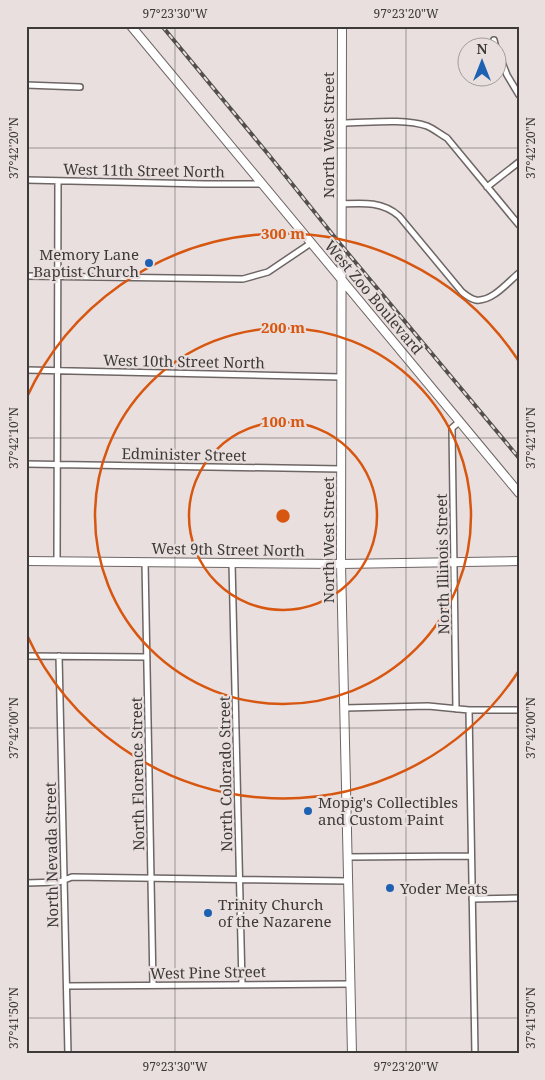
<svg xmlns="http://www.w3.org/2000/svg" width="545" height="1080" viewBox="0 0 545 1080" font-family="'Noto Serif',serif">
<rect width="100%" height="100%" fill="#e8dfde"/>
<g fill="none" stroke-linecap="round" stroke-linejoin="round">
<defs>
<path id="street" d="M 494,40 L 496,48
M 498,52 L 507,75 L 519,95
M 26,85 L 80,87
M 342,123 C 367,123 403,118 427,126 C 434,129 440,134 447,138 L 519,225
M 26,180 L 205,184 L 262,184
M 487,187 L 519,162
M 341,204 C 362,203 382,201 399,216 L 462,292 C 466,295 470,299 476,300 C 492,302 508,282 519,273
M 26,276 L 243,279 L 268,272 L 311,243
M 26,370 L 341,377
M 26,464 L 341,469
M 57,561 L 58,181
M 145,562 L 153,985
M 232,563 L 242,984
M 26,656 L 147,657
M 59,656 L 68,1054
M 344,708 L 428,706 L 469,710 L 519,710
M 456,709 L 452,428 L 459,422
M 469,710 L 475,1054
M 347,857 L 471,856
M 26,883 L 59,882 L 72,877 L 348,881
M 472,899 L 519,898
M 67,986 L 350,984"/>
<path id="secondary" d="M 131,26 L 519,493
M 342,26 L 341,564 L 352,1054
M 26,561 L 341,564 L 519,561"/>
</defs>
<use href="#street" stroke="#6e6665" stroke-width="8"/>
<use href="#secondary" stroke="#6e6665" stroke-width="10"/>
<use href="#street" stroke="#fff" stroke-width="5"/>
<use href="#secondary" stroke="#fff" stroke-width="8"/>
<defs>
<path id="rail" d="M 162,26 L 268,154 L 341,245 L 519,458"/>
</defs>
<use href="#rail" stroke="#534f4e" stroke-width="4"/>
<use href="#rail" stroke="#e8dfde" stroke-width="2" stroke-dasharray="5.5" stroke-linecap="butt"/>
</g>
<path fill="none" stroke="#3d3a39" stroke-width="1" stroke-opacity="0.45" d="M 175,26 L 175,1054M 406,26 L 406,1054M 26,148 L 519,148M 26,438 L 519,438M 26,728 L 519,728M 26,1018 L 519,1018"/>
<g fill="none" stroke="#d75610" stroke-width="2.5">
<circle cx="283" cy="516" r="94"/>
<circle cx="283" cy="516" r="188"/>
<path d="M518 672A282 282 0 0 1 26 633M26 399A282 282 0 0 1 518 360"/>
</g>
<g fill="#1e61b2" stroke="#e8dfde" stroke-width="2">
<circle cx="149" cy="263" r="5"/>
<circle cx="308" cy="811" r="5"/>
<circle cx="390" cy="888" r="5"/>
<circle cx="208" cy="913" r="5"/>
</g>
<g text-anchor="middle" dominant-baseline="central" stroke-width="4.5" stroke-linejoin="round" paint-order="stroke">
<g font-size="15" fill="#3d3a39" stroke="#e8dfde">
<text transform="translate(328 135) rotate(-90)">North West Street</text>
<text transform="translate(144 170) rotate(1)">West 11th Street North</text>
<text transform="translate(374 297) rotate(50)">West Zoo Boulevard</text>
<text transform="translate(184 361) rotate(1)">West 10th Street North</text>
<text transform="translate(184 454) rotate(1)">Edminister Street</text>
<text transform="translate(328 540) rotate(-90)">North West Street</text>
<text transform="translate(228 549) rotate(1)">West 9th Street North</text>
<text transform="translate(442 564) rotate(-91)">North Illinois Street</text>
<text transform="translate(137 774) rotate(-91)">North Florence Street</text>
<text transform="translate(225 774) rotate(-91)">North Colorado Street</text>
<text transform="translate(51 855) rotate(-91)">North Nevada Street</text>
<text transform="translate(208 972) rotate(-1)">West Pine Street</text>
</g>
<g font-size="15" fill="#3d3a39" stroke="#e8dfde" text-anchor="start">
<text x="139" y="254" text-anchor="end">Memory Lane<tspan x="139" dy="17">Baptist Church</tspan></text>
<text x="318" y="802">Mopig's Collectibles<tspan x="318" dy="17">and Custom Paint</tspan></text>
<text x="400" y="888">Yoder Meats</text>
<text x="218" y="904">Trinity Church<tspan x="218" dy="17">of the Nazarene</tspan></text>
</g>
</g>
<circle cx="283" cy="516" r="8" fill="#d75610" stroke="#e8dfde" stroke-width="2.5"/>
<g font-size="15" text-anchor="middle" font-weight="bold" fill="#d75610" stroke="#e8dfde" stroke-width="4.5" stroke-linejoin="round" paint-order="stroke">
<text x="283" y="239">300 m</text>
<text x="283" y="333">200 m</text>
<text x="283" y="427">100 m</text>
</g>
<rect width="545" height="1080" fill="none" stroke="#e8dfde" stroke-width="55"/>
<g transform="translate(482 62)"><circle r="24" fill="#e8dfde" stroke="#a49d9c"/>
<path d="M0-4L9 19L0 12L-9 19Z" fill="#1e61b2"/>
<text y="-8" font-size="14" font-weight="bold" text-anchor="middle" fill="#3d3a39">N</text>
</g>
<rect x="28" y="28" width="490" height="1024" fill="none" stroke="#3d3a39" stroke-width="2"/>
<g font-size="12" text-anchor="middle" fill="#3d3a39">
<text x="175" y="18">97°23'30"W</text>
<text x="406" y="18">97°23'20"W</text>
<text transform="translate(14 148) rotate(-90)" y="4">37°42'20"N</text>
<text transform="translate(531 148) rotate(-90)" y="4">37°42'20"N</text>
<text transform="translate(14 438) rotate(-90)" y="4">37°42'10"N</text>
<text transform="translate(531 438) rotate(-90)" y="4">37°42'10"N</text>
<text transform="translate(14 728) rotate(-90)" y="4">37°42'00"N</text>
<text transform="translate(531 728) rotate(-90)" y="4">37°42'00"N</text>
<text transform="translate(14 1018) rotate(-90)" y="4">37°41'50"N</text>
<text transform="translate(531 1018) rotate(-90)" y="4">37°41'50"N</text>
<text x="175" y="1071">97°23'30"W</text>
<text x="406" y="1071">97°23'20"W</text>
</g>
</svg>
